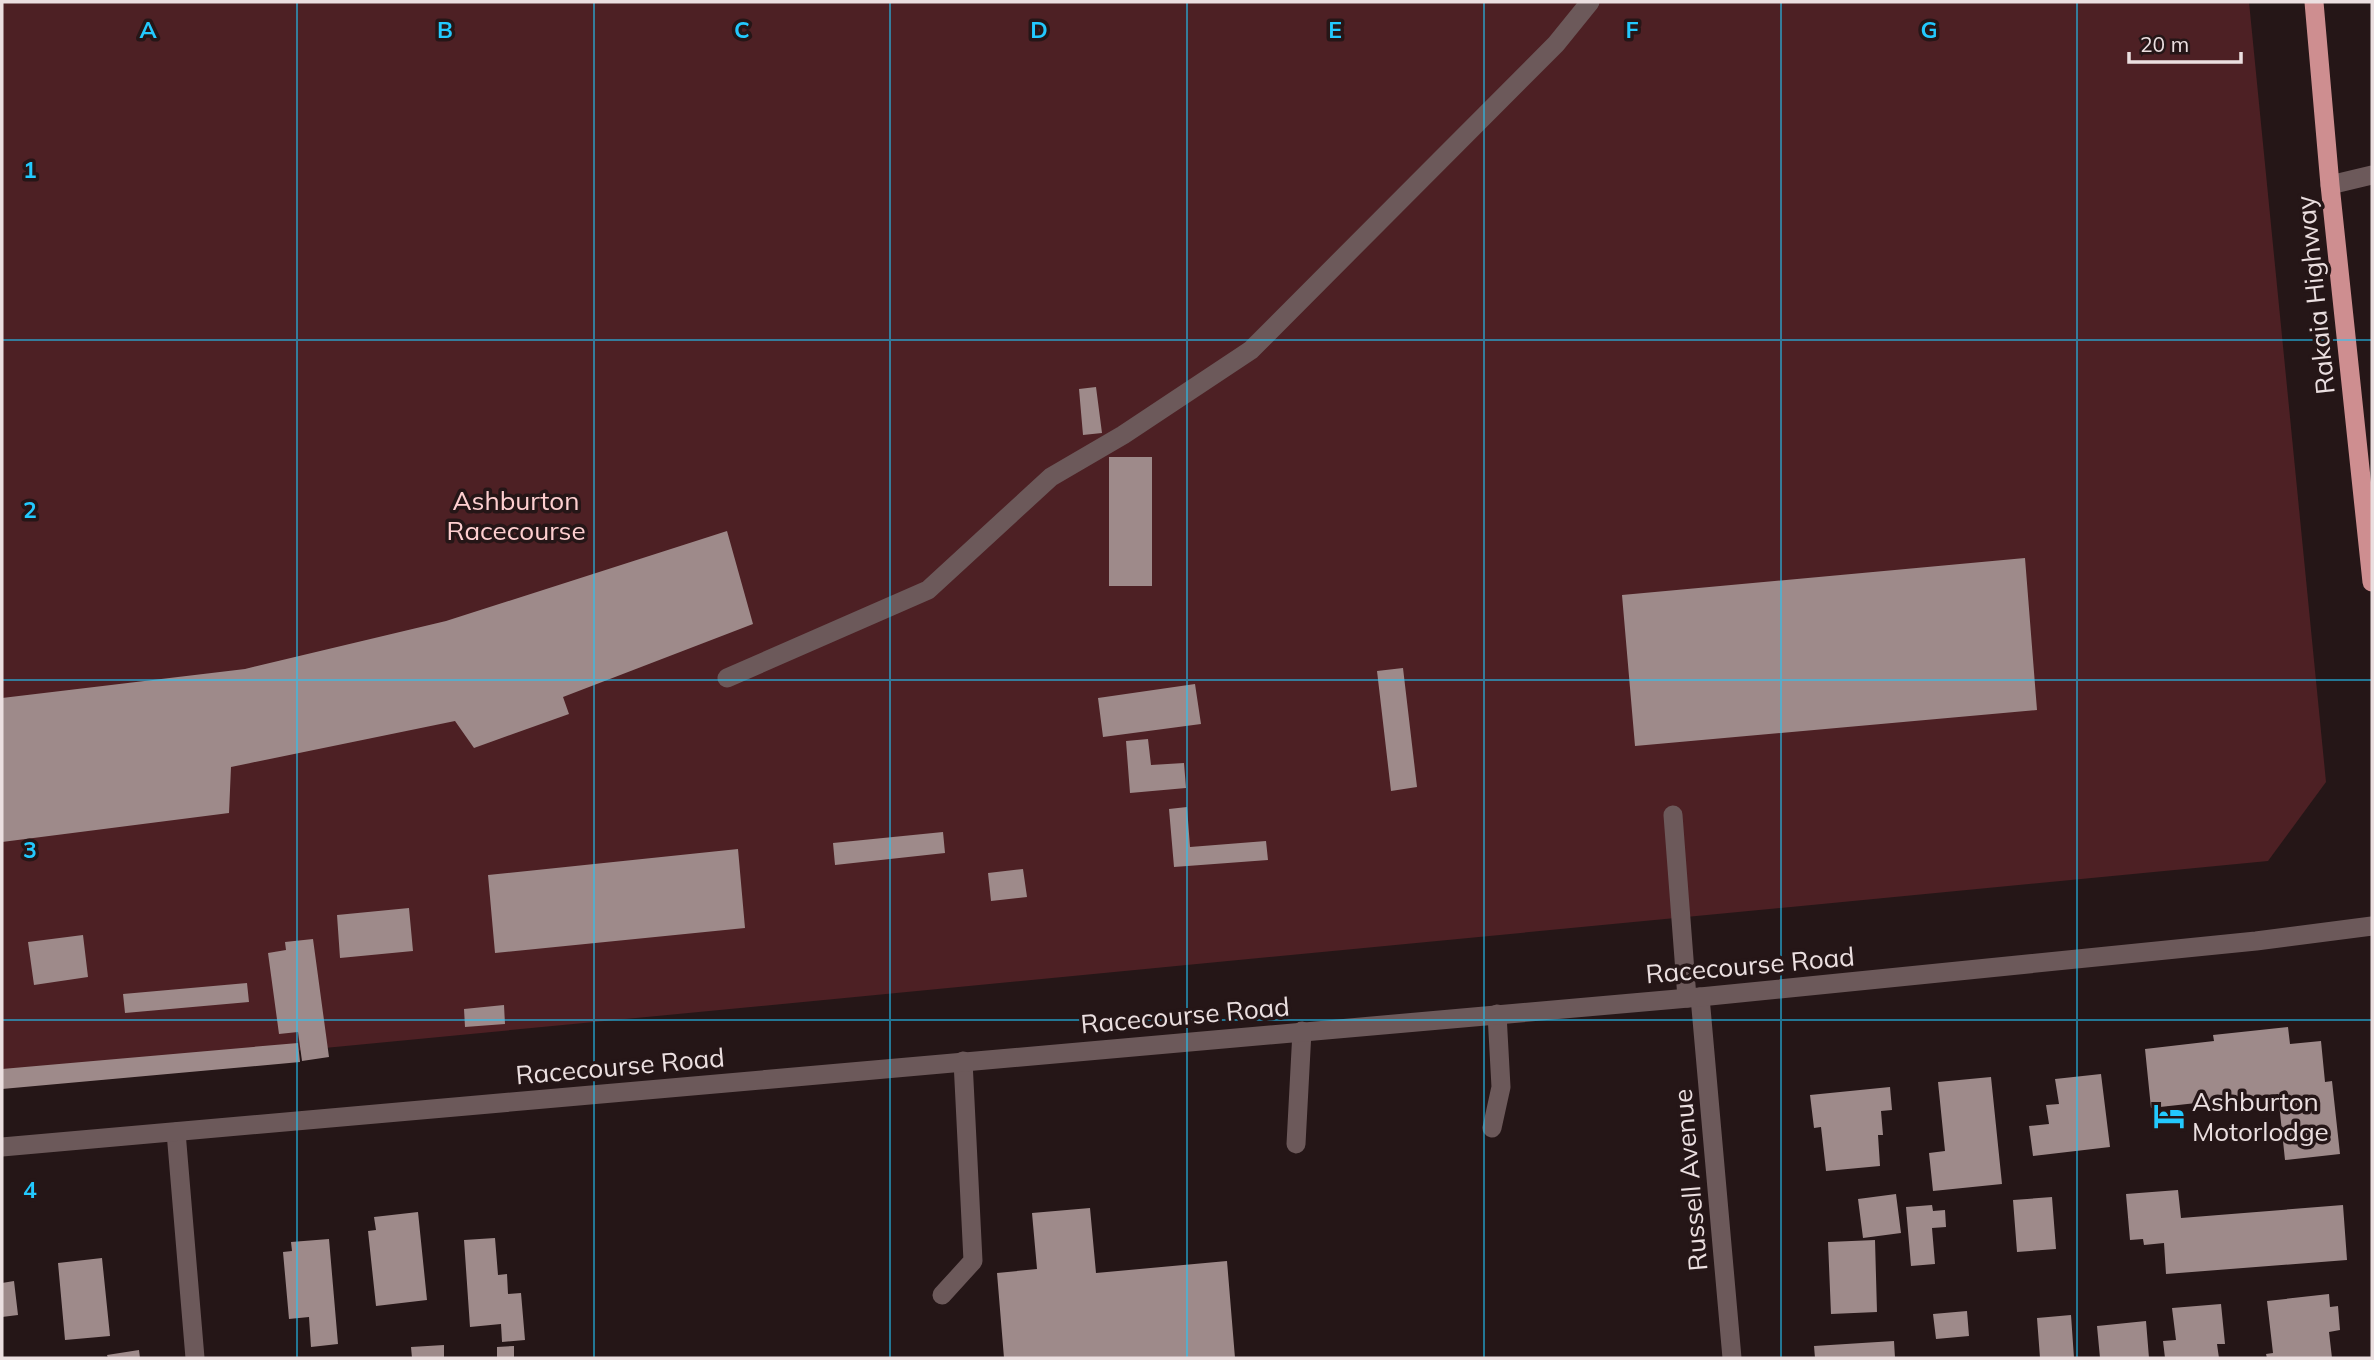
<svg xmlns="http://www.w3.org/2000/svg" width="2374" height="1360" viewBox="0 0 2374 1360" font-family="Mulish,sans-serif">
<rect width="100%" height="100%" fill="#251617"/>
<path fill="#4d2024" d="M 2,2 L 2249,2 L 2326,782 L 2268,861 L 2,1079 Z"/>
<path fill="#9e8a8a" d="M 1096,387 L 1102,433 L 1083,435 L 1079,389 Z
M 1109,457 L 1152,457 L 1152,586 L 1109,586 Z
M 727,531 L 753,624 L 563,697 L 569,714 L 474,748 L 455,721 L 231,767 L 229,813 L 2,842 L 2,698 L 245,669 L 446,621 Z
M 2025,558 L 2037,710 L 1635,746 L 1622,595 Z
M 1403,668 L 1417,787 L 1391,791 L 1377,671 Z
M 1195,684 L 1201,724 L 1103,737 L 1098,698 Z
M 1148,739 L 1151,765 L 1184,763 L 1186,788 L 1130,793 L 1126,741 Z
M 1187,807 L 1190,847 L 1266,841 L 1268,860 L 1174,867 L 1169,809 Z
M 943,832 L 945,853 L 835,865 L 833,843 Z
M 738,849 L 745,928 L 495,953 L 488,875 Z
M 1023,869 L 1027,897 L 991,901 L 988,873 Z
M 409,908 L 413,951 L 340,958 L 337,915 Z
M 83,935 L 88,977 L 34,985 L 28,942 Z
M 313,939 L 329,1057 L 302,1061 L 298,1032 L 279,1034 L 268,953 L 286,950 L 285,942 Z
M 247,983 L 249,1002 L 125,1013 L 123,994 Z
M 504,1005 L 505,1024 L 465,1027 L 464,1009 Z
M 2288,1027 L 2290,1044 L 2321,1041 L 2325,1082 L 2332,1081 L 2340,1154 L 2285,1160 L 2278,1094 L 2151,1108 L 2145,1049 L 2214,1041 L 2213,1035 Z
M 298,1043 L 300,1062 L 2,1089 L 2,1069 Z
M 2101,1074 L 2110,1147 L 2033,1156 L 2029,1126 L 2049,1124 L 2046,1105 L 2059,1104 L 2055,1079 Z
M 1991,1077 L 2002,1184 L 1933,1191 L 1929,1153 L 1945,1151 L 1938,1082 Z
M 1890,1087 L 1892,1110 L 1881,1111 L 1883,1135 L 1878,1135 L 1880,1166 L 1826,1171 L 1821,1127 L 1814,1128 L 1810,1095 Z
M 2178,1190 L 2181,1218 L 2343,1205 L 2347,1260 L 2166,1274 L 2164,1243 L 2144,1245 L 2143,1239 L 2130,1240 L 2126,1194 Z
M 1896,1194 L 1901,1233 L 1863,1238 L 1858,1199 Z
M 2052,1197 L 2056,1249 L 2017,1252 L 2013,1200 Z
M 1932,1205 L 1933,1211 L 1945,1210 L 1946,1227 L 1932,1228 L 1935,1264 L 1911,1266 L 1906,1207 Z
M 1090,1208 L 1096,1273 L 1227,1261 L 1235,1358 L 1004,1358 L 997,1273 L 1037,1269 L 1032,1213 Z
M 418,1212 L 427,1300 L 376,1306 L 368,1231 L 376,1230 L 374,1217 Z
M 495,1238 L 498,1275 L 507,1274 L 508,1294 L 521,1293 L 525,1340 L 502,1342 L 501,1324 L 470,1327 L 464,1240 Z
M 329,1239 L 338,1344 L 311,1347 L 309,1317 L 289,1319 L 283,1252 L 292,1251 L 291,1242 Z
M 1875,1240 L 1877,1312 L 1831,1314 L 1828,1242 Z
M 102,1258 L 110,1336 L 65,1340 L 58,1263 Z
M 14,1281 L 18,1315 L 2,1317 L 2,1283 Z
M 2329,1294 L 2330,1307 L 2338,1306 L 2340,1330 L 2329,1332 L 2332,1358 L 2267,1358 L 2266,1354 L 2273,1353 L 2267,1301 Z
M 2221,1304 L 2225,1344 L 2217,1344 L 2219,1358 L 2165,1358 L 2163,1341 L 2176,1340 L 2172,1308 Z
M 1967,1311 L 1969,1336 L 1936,1339 L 1933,1314 Z
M 2071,1315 L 2074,1358 L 2040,1358 L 2037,1318 Z
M 2146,1321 L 2149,1358 L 2100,1358 L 2097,1326 Z
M 1894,1341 L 1895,1358 L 1815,1358 L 1814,1346 Z
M 444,1345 L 444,1358 L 412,1358 L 411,1347 Z
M 514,1346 L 514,1358 L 497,1358 L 497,1347 Z
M 139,1350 L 140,1358 L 108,1358 L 107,1355 Z"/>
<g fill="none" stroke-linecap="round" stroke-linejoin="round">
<path stroke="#6c595a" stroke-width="19" d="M 2330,185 L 2372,175
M 727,678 L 928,590 L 1051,477 L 1123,435 L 1251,350 L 1556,44 L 1590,2
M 1673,815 L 1687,998
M 1492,1128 L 1501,1087 L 1497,1014
M 1296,1144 L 1302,1031
M 942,1295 L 973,1261 L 963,1061"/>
<path stroke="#6c595a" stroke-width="19" d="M 1700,997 L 1732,1358
M 176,1132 L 195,1358"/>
<path stroke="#6c595a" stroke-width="19" d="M 2,1147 L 1700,997 L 2256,941 L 2372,926"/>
<path stroke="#ce8e90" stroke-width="19" d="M 2314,2 L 2330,185 L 2372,582"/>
</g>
<path fill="none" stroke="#23c9fe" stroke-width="2" stroke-opacity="0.55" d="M 297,2 L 297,1358M 594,2 L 594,1358M 890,2 L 890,1358M 1187,2 L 1187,1358M 1484,2 L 1484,1358M 1781,2 L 1781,1358M 2077,2 L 2077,1358M 2,340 L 2372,340M 2,680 L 2372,680M 2,1020 L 2372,1020"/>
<defs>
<symbol id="hotel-bare" viewBox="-9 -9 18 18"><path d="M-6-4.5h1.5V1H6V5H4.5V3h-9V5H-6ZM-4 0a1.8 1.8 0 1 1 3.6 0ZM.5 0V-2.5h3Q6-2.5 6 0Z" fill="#23c9fe" stroke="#251617" stroke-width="2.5" paint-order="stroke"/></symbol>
</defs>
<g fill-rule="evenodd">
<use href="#hotel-bare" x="2147" y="1094" width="44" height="44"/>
</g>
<g text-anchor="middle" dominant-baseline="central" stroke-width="7" stroke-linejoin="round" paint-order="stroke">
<g font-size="26" fill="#ebdfe0" stroke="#251617">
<text transform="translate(2315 295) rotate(-96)">Rakaia Highway</text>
<text transform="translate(1750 965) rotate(-5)">Racecourse Road</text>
<text transform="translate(1185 1015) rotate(-5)">Racecourse Road</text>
<text transform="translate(620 1066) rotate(-5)">Racecourse Road</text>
<text transform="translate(1690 1180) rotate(-95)">Russell Avenue</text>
</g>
<g font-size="26" fill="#fecfd0" stroke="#251617">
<text x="516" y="500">Ashburton<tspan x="516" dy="30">Racecourse</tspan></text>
</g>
<g font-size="26" fill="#ebdfe0" stroke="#251617" text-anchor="start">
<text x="2192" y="1101">Ashburton<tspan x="2192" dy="30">Motorlodge</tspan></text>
</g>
</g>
<g font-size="23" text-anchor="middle" font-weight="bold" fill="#23c9fe" stroke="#251617" stroke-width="7" stroke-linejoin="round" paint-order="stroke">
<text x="148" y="38">A</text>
<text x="445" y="38">B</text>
<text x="742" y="38">C</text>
<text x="1039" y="38">D</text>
<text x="1335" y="38">E</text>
<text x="1632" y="38">F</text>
<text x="1929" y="38">G</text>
<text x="30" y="178">1</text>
<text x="30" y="518">2</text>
<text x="30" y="858">3</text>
<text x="30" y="1198">4</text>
</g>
<rect width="2374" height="1360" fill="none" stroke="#ebdfe0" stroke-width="7"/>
<path d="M2129 52v10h112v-10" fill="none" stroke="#ebdfe0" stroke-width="3.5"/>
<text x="2140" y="52" font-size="21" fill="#ebdfe0" stroke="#251617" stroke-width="5" paint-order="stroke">20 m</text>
</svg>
